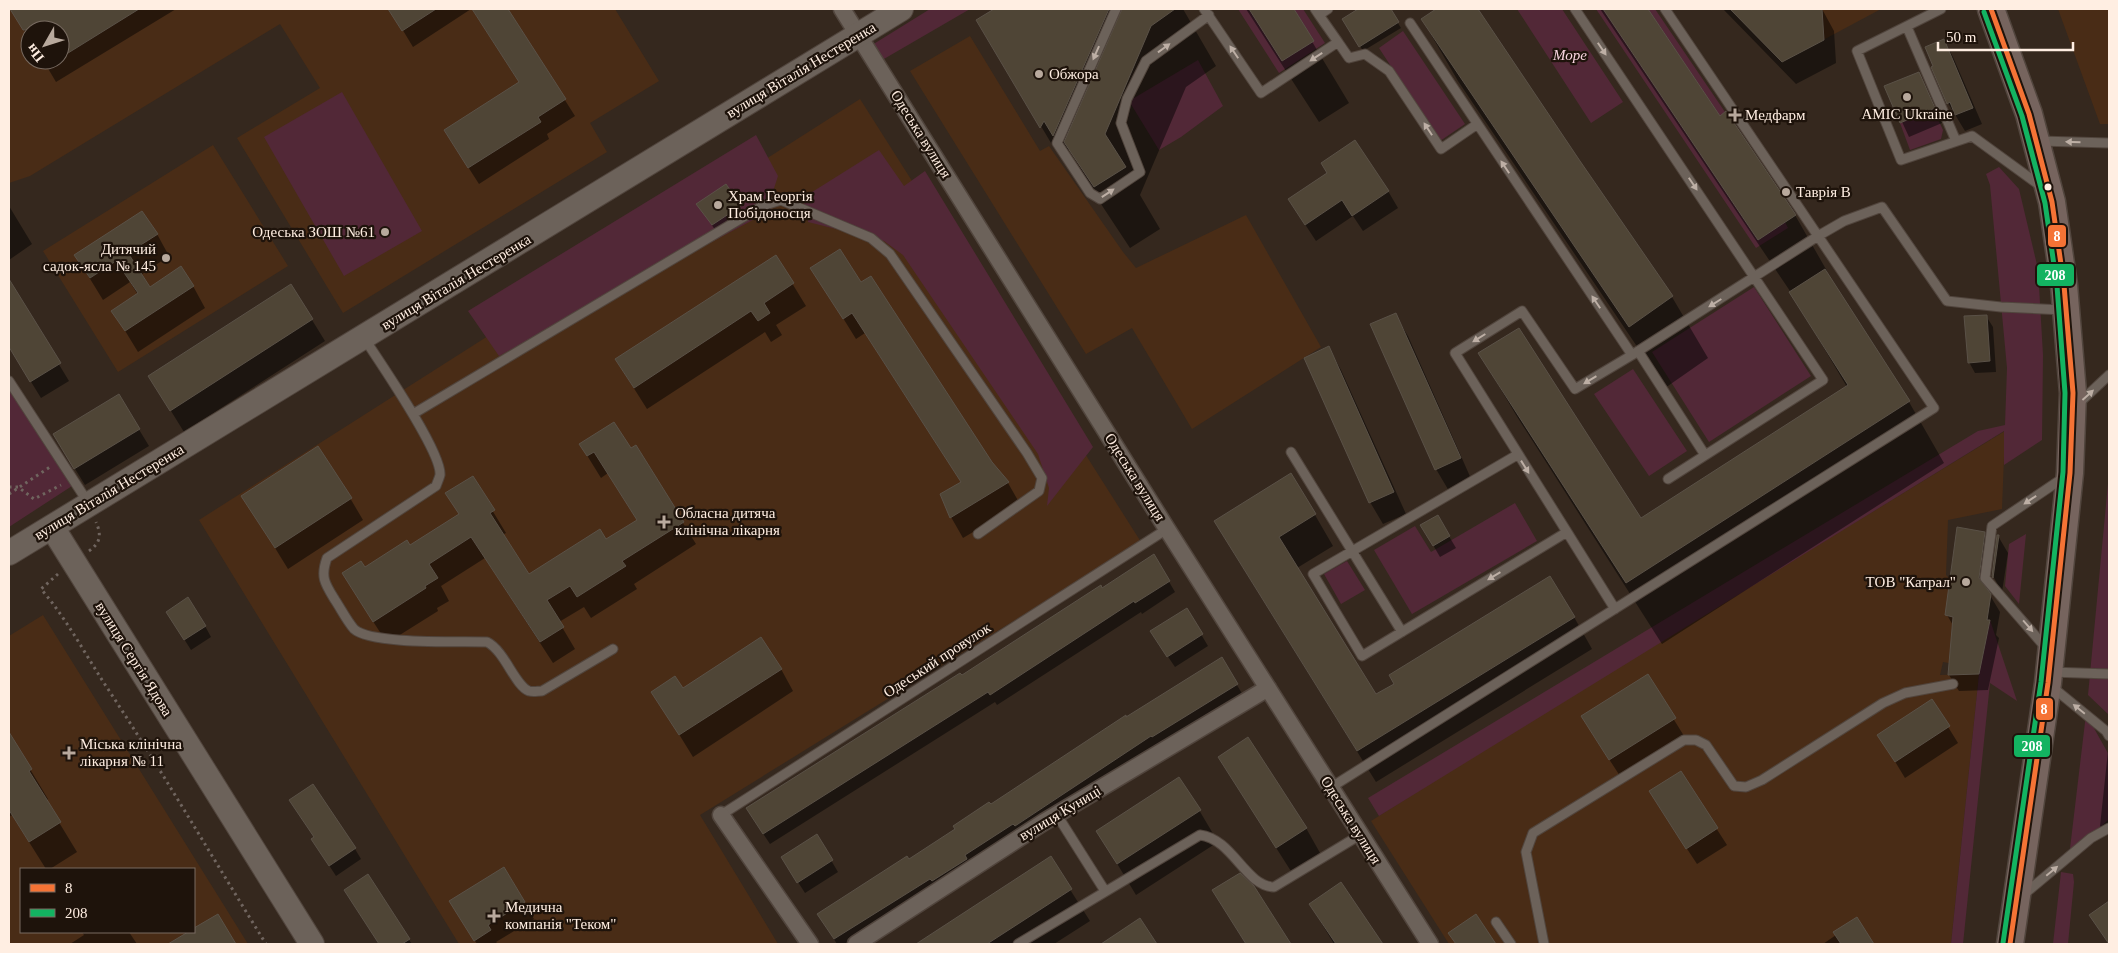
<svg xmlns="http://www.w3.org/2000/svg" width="2118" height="953" viewBox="0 0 2118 953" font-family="'Times New Roman',serif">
<rect width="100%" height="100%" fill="#35281e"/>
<path fill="#492c16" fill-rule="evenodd" d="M 9,9 L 615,9 L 659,81 L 590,123 L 607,152 L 343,313 L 237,138 L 320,88 L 280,24 L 30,176 L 9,183 ZM 30,30 L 60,30 L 60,60 L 30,60 Z
M 1730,9 L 1881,9 L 1782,62 Z
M 2058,9 L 2109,9 L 2109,124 L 2100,124 Z
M 970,36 L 1040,151 L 1049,146 L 1123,252 L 1136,268 L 1246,215 L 1321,347 L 1192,429 L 1132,328 L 1086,354 L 910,71 Z
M 860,99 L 1141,542 L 700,815 L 778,944 L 459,944 L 199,520 Z
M 213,145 L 288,266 L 118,372 L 43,251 Z
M 2005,431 L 2002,509 L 1948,520 L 1946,575 L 1951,580 L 1953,617 L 1949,663 L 1943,662 L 1940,675 L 1979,674 L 1951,944 L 1449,944 L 1371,821 L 1520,727 Z
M 43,615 L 248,944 L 9,944 L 9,636 ZM 21,869 L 194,869 L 194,932 L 21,932 Z"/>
<path fill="#522837" d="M 930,9 L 970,9 L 877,63 L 872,45 Z
M 1238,9 L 1249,9 L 1282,61 L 1314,41 L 1294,9 L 1303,9 L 1325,43 L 1279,73 Z
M 1517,9 L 1562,9 L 1623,102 L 1591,123 Z
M 1596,9 L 1603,9 L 1758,240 L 1785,222 L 1788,228 L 1756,248 Z
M 1648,9 L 1655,9 L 1725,112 L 1720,116 Z
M 1403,31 L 1465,124 L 1440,141 L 1379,48 Z
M 1198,60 L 1223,106 L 1181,137 L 1159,150 L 1129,101 Z
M 342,92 L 422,231 L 344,276 L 264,137 Z
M 1933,109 L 1943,130 L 1941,139 L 1910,150 L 1900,123 Z
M 756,135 L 778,176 L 766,213 L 499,356 L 468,311 Z
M 879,150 L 904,186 L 925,171 L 1093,447 L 1047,506 L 1049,488 L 1038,454 L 903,255 L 884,241 L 808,222 L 809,212 L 801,199 Z
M 1999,167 L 2019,189 L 2038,269 L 2043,355 L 2042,440 L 2004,465 L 2004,431 L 1379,816 L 1368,798 L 1978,431 L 2005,425 L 2007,368 L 1990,185 L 1986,174 Z
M 1754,287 L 1811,376 L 1709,442 L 1652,352 Z
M 1633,369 L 1687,451 L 1649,476 L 1594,394 Z
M 9,389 L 72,486 L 9,527 Z
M 2109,473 L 2109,715 L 2088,695 Z
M 1515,503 L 1537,541 L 1412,614 L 1374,550 L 1415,526 L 1431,552 Z
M 2026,534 L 2019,604 L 2005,586 L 2009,544 Z
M 1347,561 L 1365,590 L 1341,604 L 1324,574 Z
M 1990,620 L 2017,701 L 1990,683 L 1963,944 L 1951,944 L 1979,674 Z
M 2086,714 L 2109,755 L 2109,819 L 2069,857 Z
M 2061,872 L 2073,874 L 2074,882 L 2068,944 L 2053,944 Z"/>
<path fill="#0007" d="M 11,9 L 176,9 L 56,82 L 43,60 L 60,60 L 60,30 L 30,30 L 30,40 Z
M 390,9 L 471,9 L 413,47 Z
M 472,9 L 507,9 L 575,116 L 547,134 L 549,139 L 479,184 L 445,131 L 520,83 Z
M 996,9 L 1114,9 L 1120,19 L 1123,12 L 1122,9 L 1183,9 L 1216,66 L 1186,87 L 1140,195 L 1160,229 L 1130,248 L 1101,204 L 1069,149 L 1066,156 L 1057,141 L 1054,148 L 978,20 Z
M 1246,9 L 1294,9 L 1293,10 L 1349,103 L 1319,122 Z
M 1361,9 L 1389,9 L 1401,28 L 1363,51 L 1344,19 Z
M 1438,9 L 1477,9 L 1579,162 L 1672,297 L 1708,358 L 1665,388 L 1458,81 L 1422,19 Z
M 1600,9 L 1646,9 L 1719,118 L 1795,215 L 1827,271 L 1825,272 L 1909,402 L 1944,463 L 1662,644 L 1516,415 L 1480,354 L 1640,520 L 1847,387 L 1792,294 Z
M 1723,9 L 1822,9 L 1834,31 L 1836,63 L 1796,84 Z
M 1944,40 L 1953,57 L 1982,124 L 1965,131 L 1948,103 Z
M 1919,73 L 1942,123 L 1909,137 L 1886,87 Z
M 726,186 L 746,218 L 719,236 L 698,204 Z
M 1388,191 L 1398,208 L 1363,231 L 1353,216 L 1316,241 L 1289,200 Z
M 9,206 L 32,244 L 9,260 Z
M 157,234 L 169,256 L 141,275 L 149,288 L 193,286 L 205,308 L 138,352 L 113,311 L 138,295 L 130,282 L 103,300 L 76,256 Z
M 776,257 L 806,306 L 776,325 L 782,335 L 771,342 L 765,332 L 647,409 L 616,360 Z
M 812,268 L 861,284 L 991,463 L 1008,483 L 1020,504 L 963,538 L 951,517 L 962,483 L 865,333 L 856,339 Z
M 9,282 L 69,381 L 41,398 L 9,346 Z
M 291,286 L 325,341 L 184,432 L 150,377 Z
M 1395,315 L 1408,336 L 1472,481 L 1449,491 L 1436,469 Z
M 1986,316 L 1993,327 L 1996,372 L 1975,373 L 1969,362 Z
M 1329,348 L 1341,370 L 1406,514 L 1383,524 L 1370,502 Z
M 118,395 L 149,446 L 85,485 L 64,451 Z
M 580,444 L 631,450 L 635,447 L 696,544 L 634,584 L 637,589 L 591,618 L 584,607 L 559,622 L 575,649 L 553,663 L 485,558 L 441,586 L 449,601 L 437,608 L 438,611 L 387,643 L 356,595 L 365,568 L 410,547 L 460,515 L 472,477 L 506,533 L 502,535 L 528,576 L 605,541 L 638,521 L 608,473 L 601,478 Z
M 243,496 L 350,498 L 363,520 L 288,569 Z
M 1315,515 L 1333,546 L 1297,568 L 1375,696 L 1574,617 L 1592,649 L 1376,782 L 1234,553 Z
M 1437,516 L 1456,548 L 1440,557 L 1422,526 Z
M 1984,534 L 1994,550 L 1988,592 L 2000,612 L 1996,635 L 1999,638 L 1988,690 L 1959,691 L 1949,675 L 1954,627 L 1947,615 Z
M 1998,536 L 2008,553 L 2002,592 L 1993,576 Z
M 1154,556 L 1175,592 L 1142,614 L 1141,612 L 997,705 L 995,702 L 770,844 L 754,820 L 961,677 Z
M 1186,609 L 1208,646 L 1175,667 L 1158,642 Z
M 174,623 L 205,626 L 211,637 L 191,650 Z
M 1221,659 L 1243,695 L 849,944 L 837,944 L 825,925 L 909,861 L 990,806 Z
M 781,669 L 793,691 L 693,757 L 653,692 L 682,689 Z
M 1647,676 L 1684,736 L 1620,776 L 1592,733 Z
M 1932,701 L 1958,743 L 1905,778 L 1879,735 Z
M 9,734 L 48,799 L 46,801 L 77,852 L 50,869 L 46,869 L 12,815 L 9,817 Z
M 2108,751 L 2109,751 L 2109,829 L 2103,832 L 2100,826 Z
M 1219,758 L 1306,828 L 1324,860 L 1296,879 Z
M 1680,772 L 1727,845 L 1697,864 L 1660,808 Z
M 1199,810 L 1218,842 L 1136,895 L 1098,832 Z
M 816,835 L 838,872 L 805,893 L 789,868 Z
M 355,849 L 361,859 L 336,876 L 319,850 Z
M 1050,858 L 1090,921 L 1054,944 L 918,944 Z
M 503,869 L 534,919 L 496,942 L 498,944 L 477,944 L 460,918 Z
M 368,876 L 409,940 L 412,944 L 380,944 L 352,901 Z
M 1341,883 L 1381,944 L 1334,944 L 1310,904 Z
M 1253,886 L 1289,944 L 1246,944 L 1213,891 Z
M 2109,903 L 2109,944 L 2091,915 Z
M 217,916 L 235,944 L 188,944 L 183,936 L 194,932 L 194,930 Z
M 1857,919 L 1873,944 L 1823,944 L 1836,935 Z
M 82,932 L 129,932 L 137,944 L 70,944 L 84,935 Z"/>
<path fill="#4f4536" stroke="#5a5147" d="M 10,9 L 139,9 L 60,58 L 60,30 L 23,30 Z
M 388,9 L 436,9 L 402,31 Z
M 472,9 L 508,9 L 566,99 L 538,117 L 541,122 L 468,168 L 444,130 L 519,82 Z
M 994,9 L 1109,9 L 1053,136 L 1044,121 L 1040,128 L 976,20 Z
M 1122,9 L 1175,9 L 1151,26 L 1105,134 L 1126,167 L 1094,187 L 1064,142 Z
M 1249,9 L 1294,9 L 1314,41 L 1282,61 Z
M 1358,9 L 1391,9 L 1399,22 L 1359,47 L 1342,19 Z
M 1436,9 L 1478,9 L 1580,161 L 1673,296 L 1629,327 L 1421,19 Z
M 1603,9 L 1648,9 L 1720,116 L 1726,111 L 1796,215 L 1758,240 Z
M 1730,9 L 1822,9 L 1824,40 L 1782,62 Z
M 1944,39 L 1973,108 L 1955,115 L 1950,102 L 1947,104 L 1931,67 L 1933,66 L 1925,47 Z
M 1919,72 L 1935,108 L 1900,123 L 1884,86 Z
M 1355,140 L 1389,191 L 1352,216 L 1342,200 L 1305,225 L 1288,199 L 1327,173 L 1321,163 Z
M 726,184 L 741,206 L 712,225 L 696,204 Z
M 142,211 L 158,234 L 128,253 L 150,287 L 181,266 L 194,286 L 125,331 L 111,311 L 138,293 L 116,261 L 90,278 L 74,255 Z
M 840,249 L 861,282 L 871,276 L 992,462 L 1009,482 L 950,518 L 940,494 L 961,482 L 852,313 L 843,319 L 810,268 Z
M 776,255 L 794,283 L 764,303 L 770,313 L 758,321 L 751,311 L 634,388 L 615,359 Z
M 1825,269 L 1910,401 L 1626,583 L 1478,353 L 1519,328 L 1641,518 L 1848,385 L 1789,292 Z
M 9,279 L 61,363 L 30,382 L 9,347 Z
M 291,284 L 313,319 L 170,411 L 148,376 Z
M 1396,313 L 1461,458 L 1435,470 L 1370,324 Z
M 1987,315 L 1990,361 L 1968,363 L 1964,316 Z
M 1329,346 L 1394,492 L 1369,503 L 1304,358 Z
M 119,394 L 140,429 L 74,469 L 53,434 Z
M 614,422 L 631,448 L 636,445 L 684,522 L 622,561 L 626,566 L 577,597 L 570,586 L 547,600 L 564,627 L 540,642 L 471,537 L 429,564 L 438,578 L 425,586 L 426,588 L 373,622 L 342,573 L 361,561 L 365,567 L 407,540 L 410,545 L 459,514 L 445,493 L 473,476 L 495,510 L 490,513 L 529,574 L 600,529 L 606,539 L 637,520 L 594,452 L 587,456 L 579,444 Z
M 318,446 L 352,498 L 275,548 L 241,496 Z
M 1291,473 L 1316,514 L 1279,537 L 1376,694 L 1394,684 L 1389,675 L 1550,576 L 1575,617 L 1357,751 L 1214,521 Z
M 1438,515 L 1450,536 L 1433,546 L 1420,525 Z
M 1957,527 L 1985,532 L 1979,578 L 1991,594 L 1987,620 L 1990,620 L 1979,674 L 1948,675 L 1953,617 L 1945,615 Z
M 1997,535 L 1999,535 L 1993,578 L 1992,576 Z
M 1154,554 L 1170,581 L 1135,603 L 1134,601 L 990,695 L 988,692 L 763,834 L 746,808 L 960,673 L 962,675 L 1101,585 L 1102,588 Z
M 188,597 L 206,626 L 184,640 L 166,612 Z
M 1187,608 L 1203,634 L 1167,657 L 1150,631 Z
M 761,637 L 782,669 L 679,735 L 651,692 L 675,676 L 683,688 Z
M 1222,657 L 1238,684 L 1152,737 L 1151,736 L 1015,826 L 1013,824 L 965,855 L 967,859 L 932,881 L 930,879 L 834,939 L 817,914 L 907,856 L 909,859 L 955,829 L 953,826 L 989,802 L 991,804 L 1126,715 L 1126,717 Z
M 1648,674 L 1676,718 L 1609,760 L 1581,716 Z
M 1932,699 L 1950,726 L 1895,762 L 1877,735 Z
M 9,732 L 32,769 L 29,771 L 61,822 L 29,842 L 9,810 Z
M 1248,737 L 1307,828 L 1276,848 L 1218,757 Z
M 1681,771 L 1718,828 L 1686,849 L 1649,791 Z
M 1179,777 L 1201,810 L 1117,864 L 1096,831 Z
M 313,784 L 356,848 L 329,866 L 311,839 L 314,837 L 289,800 Z
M 817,834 L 833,860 L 797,883 L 781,857 Z
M 1051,856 L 1072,889 L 987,944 L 916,944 Z
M 504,867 L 525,902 L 488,925 L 491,930 L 474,941 L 449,901 Z
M 1240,873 L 1254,886 L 1291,944 L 1246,944 L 1212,890 Z
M 368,874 L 410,939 L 402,944 L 379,944 L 344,890 Z
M 1341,882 L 1383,944 L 1336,944 L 1309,904 Z
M 2109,901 L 2109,944 L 2089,915 Z
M 218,914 L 236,944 L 168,944 L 188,932 L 194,932 L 194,928 Z
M 1476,914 L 1496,944 L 1456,944 L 1448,933 Z
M 1857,917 L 1874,944 L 1841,944 L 1833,932 Z
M 1140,918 L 1157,944 L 1101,944 Z"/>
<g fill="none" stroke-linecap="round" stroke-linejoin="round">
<defs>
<path id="lane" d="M 1116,9 L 1057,143 L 1090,193 L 1100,199 L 1140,172 L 1121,123 L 1127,99 L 1146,61 L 1209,15
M 1204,9 L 1261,93 L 1338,42 L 1349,58 L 1365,54 L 1389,71 L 1441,149 L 1476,125
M 1315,9 L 1319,15 L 1328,9
M 1575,9 L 1823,380 L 1668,479
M 1941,9 L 1857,51 L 1901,160 L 1972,136 L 2042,187
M 1319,15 L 1338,42
M 1410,23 L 1632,355 L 1818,236 L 1844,221 L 1882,207 L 1947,301 L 2001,307 L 2063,310
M 1907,27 L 1956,141
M 2040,141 L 2109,143
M 364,338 C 379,361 442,452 440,475 C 439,479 437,483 436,486 L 327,558 C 320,577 325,584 335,600 C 341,609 347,621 354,629 C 371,645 462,641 487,642 C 505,651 515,686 529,691 C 533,692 538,691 542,691 L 613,649
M 1638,351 L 1705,455
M 9,381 L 89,504
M 2078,404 L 2109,375
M 413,414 L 762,206 L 781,200 L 871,238 L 890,254 L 1027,453 L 1042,478 L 1039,491 L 978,534
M 1291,452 L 1402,632
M 1517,455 L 1313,574 L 1362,656 L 1567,532 L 1455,353 L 1522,311 L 1575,389 L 1632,355
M 1567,532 L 1615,609
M 2046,648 L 1985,578 L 1992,526 L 2066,476
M 2051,672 L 2109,674
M 2051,686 L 2106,731 L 2109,736
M 1330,788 L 1934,408 L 1665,9
M 721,815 L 1167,529
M 1057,815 L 1105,891
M 2022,896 L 2091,838 L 2109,828
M 1496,922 L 1511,944
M 1018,944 L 1200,835 C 1233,839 1245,886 1274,887 L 1360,835
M 1544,944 L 1526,852 L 1533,833 L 1684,740 L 1696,740 L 1706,745 L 1734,786 L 1746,787 L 1762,780 L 1883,703 L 1905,693 L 1953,684"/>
<path id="street" d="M 842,9 L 1167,529 L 1430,944
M 721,815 L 810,944
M 856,944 L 1044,822 L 1268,688"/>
<path id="secondary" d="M 52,527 L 312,944
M 9,553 L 901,9"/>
<path id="primary" d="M 1991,9 L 2029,114 L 2052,202 L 2064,285 L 2073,393 L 2070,473 L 2048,683 L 2010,944"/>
</defs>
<use href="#lane" stroke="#51453d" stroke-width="11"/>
<use href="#street" stroke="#51453d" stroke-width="19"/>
<use href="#secondary" stroke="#51453d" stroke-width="26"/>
<use href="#primary" stroke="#51453d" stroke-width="29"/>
<path stroke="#70655f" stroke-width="3" stroke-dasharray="2.5 4" stroke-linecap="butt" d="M 9,487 L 18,487 L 34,499 L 61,485
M 9,494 L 50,467
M 89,551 C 100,543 102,536 96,522
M 58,574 L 41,589 C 66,618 84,652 104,683 C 161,769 212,857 266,944"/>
<use href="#lane" stroke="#6c625a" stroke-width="9"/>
<use href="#street" stroke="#6c625a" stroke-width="16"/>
<use href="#secondary" stroke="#6c625a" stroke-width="24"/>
<use href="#primary" stroke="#76645e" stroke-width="26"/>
<defs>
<path id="bus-1" d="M 1991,9 L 2029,114 L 2052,202 L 2064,285 L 2073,393 L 2070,473 L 2048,683 L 2010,944"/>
<path id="bus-2" d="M 1984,12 L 2022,116 L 2045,203 L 2057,286 L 2065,393 L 2063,472 L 2041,682 L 2003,943"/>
</defs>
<use href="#bus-1" stroke="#1e130b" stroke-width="9"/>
<use href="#bus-2" stroke="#1e130b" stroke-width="9"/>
<use href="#bus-1" stroke="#f57335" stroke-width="5"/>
<use href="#bus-2" stroke="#13b361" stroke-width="5"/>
</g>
<defs><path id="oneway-solid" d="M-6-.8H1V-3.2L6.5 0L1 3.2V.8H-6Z" transform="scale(1.25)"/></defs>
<g fill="#bdafa5">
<use href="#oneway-solid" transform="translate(1164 48) rotate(-36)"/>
<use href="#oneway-solid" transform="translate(1602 49) rotate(56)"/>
<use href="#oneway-solid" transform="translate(1234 52) rotate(-124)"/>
<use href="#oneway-solid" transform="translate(1096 53) rotate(114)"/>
<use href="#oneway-solid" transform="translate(1316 57) rotate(147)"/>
<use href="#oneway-solid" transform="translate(1428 129) rotate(-123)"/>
<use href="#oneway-solid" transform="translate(2073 142) rotate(-179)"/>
<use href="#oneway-solid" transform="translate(1505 167) rotate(-124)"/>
<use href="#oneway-solid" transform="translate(1693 184) rotate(56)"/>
<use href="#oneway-solid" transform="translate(1108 193) rotate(-34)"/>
<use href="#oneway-solid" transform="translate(1596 302) rotate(-124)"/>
<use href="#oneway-solid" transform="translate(1715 303) rotate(148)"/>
<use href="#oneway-solid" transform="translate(1479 338) rotate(148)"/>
<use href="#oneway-solid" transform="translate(1590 380) rotate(149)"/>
<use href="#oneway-solid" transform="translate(2088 395) rotate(-42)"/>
<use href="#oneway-solid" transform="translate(1525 467) rotate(58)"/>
<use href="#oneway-solid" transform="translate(2030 500) rotate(146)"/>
<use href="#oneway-solid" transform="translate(1494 576) rotate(149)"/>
<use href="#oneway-solid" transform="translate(2028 626) rotate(49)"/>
<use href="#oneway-solid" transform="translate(2079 709) rotate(-141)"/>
<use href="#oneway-solid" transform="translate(2052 871) rotate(-40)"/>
</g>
<g fill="#b8a99d" stroke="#1e130b" stroke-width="2">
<circle cx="1039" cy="74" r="5"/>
<circle cx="1907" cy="97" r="5"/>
<path d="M1732.5 107.5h5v5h5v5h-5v5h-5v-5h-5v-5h5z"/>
<circle cx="1786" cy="192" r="5"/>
<circle cx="718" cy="205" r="5"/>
<circle cx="385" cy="232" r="5"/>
<circle cx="166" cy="258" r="5"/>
<path d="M661.5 514.5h5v5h5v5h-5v5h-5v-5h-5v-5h5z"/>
<circle cx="1966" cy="582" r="5"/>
<path d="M66.5 745.5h5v5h5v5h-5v5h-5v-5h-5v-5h5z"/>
<path d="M491.5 908.5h5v5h5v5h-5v5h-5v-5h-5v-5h5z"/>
</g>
<circle fill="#ffeee2" stroke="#1e130b" stroke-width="2" cx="2048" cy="187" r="4.5"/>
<g text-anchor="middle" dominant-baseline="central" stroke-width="4.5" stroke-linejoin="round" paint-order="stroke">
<g font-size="15" font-style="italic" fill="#f9d5e1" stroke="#1e130b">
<text x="1570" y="55">Море</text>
</g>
<g font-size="15" fill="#ffeee2" stroke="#1e130b">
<text transform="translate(801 70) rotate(-31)">вулиця Віталія Нестеренка</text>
<text transform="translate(921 134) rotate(58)">Одеська вулиця</text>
<text transform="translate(456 282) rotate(-31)">вулиця Віталія Нестеренка</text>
<text transform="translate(1135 477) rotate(58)">Одеська вулиця</text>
<text transform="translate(109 492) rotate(-31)">вулиця Віталія Нестеренка</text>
<text transform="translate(134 659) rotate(58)">вулиця Сергія Ядова</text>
<text transform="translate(937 660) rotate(-33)">Одеський провулок</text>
<text transform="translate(1060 813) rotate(-31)">вулиця Куниці</text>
<text transform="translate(1351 820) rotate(58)">Одеська вулиця</text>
</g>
<g font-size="15" fill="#ffeee2" stroke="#1e130b" text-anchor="start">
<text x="1049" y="74">Обжора</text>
<text x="1907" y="114" text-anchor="middle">AMIC Ukraine</text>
<text x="1745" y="115">Медфарм</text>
<text x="1796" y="192">Таврія В</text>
<text x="728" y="196">Храм Георгія<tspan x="728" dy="17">Побідоносця</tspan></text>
<text x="375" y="232" text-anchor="end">Одеська ЗОШ №61</text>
<text x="156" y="249" text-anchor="end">Дитячий<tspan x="156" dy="17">садок-ясла № 145</tspan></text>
<text x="675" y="513">Обласна дитяча<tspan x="675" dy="17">клінічна лікарня</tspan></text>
<text x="1956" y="582" text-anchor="end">ТОВ "Катрал"</text>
<text x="80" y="744">Міська клінічна<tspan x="80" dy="17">лікарня № 11</tspan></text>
<text x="505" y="907">Медична<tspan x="505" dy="17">компанія "Теком"</tspan></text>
</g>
</g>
<g stroke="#1e130b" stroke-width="2">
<rect x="2047" y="224" width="20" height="24" rx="5" fill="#f57335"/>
<rect x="2036" y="263" width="39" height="24" rx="5" fill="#13b361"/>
<rect x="2035" y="697" width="19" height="24" rx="5" fill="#f57335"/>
<rect x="2013" y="734" width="38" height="24" rx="5" fill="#13b361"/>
</g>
<g font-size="14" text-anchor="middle" font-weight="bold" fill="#fff">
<text x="2057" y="241">8</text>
<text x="2055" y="280">208</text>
<text x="2044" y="714">8</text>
<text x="2032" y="751">208</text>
</g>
<rect width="2118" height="953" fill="none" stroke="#ffeee2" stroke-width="20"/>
<rect x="20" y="868" width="175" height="65" fill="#1e130b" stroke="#786b61"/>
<rect x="30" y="884" width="25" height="8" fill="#f57335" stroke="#786b61"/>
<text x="65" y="893" font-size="15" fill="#ffeee2">8</text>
<rect x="30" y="909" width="25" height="8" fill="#13b361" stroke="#786b61"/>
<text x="65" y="918" font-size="15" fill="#ffeee2">208</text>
<g transform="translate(45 45) rotate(231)"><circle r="24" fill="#1e130b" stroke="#786b61"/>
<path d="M0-4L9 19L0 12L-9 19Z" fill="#b8a99d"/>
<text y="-8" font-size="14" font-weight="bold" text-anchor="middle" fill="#ffeee2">Пн</text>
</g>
<path d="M1938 42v8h135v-8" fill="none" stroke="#ffeee2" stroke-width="2.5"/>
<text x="1946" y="42" font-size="15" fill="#ffeee2" stroke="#1e130b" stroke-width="4" paint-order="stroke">50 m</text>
</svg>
